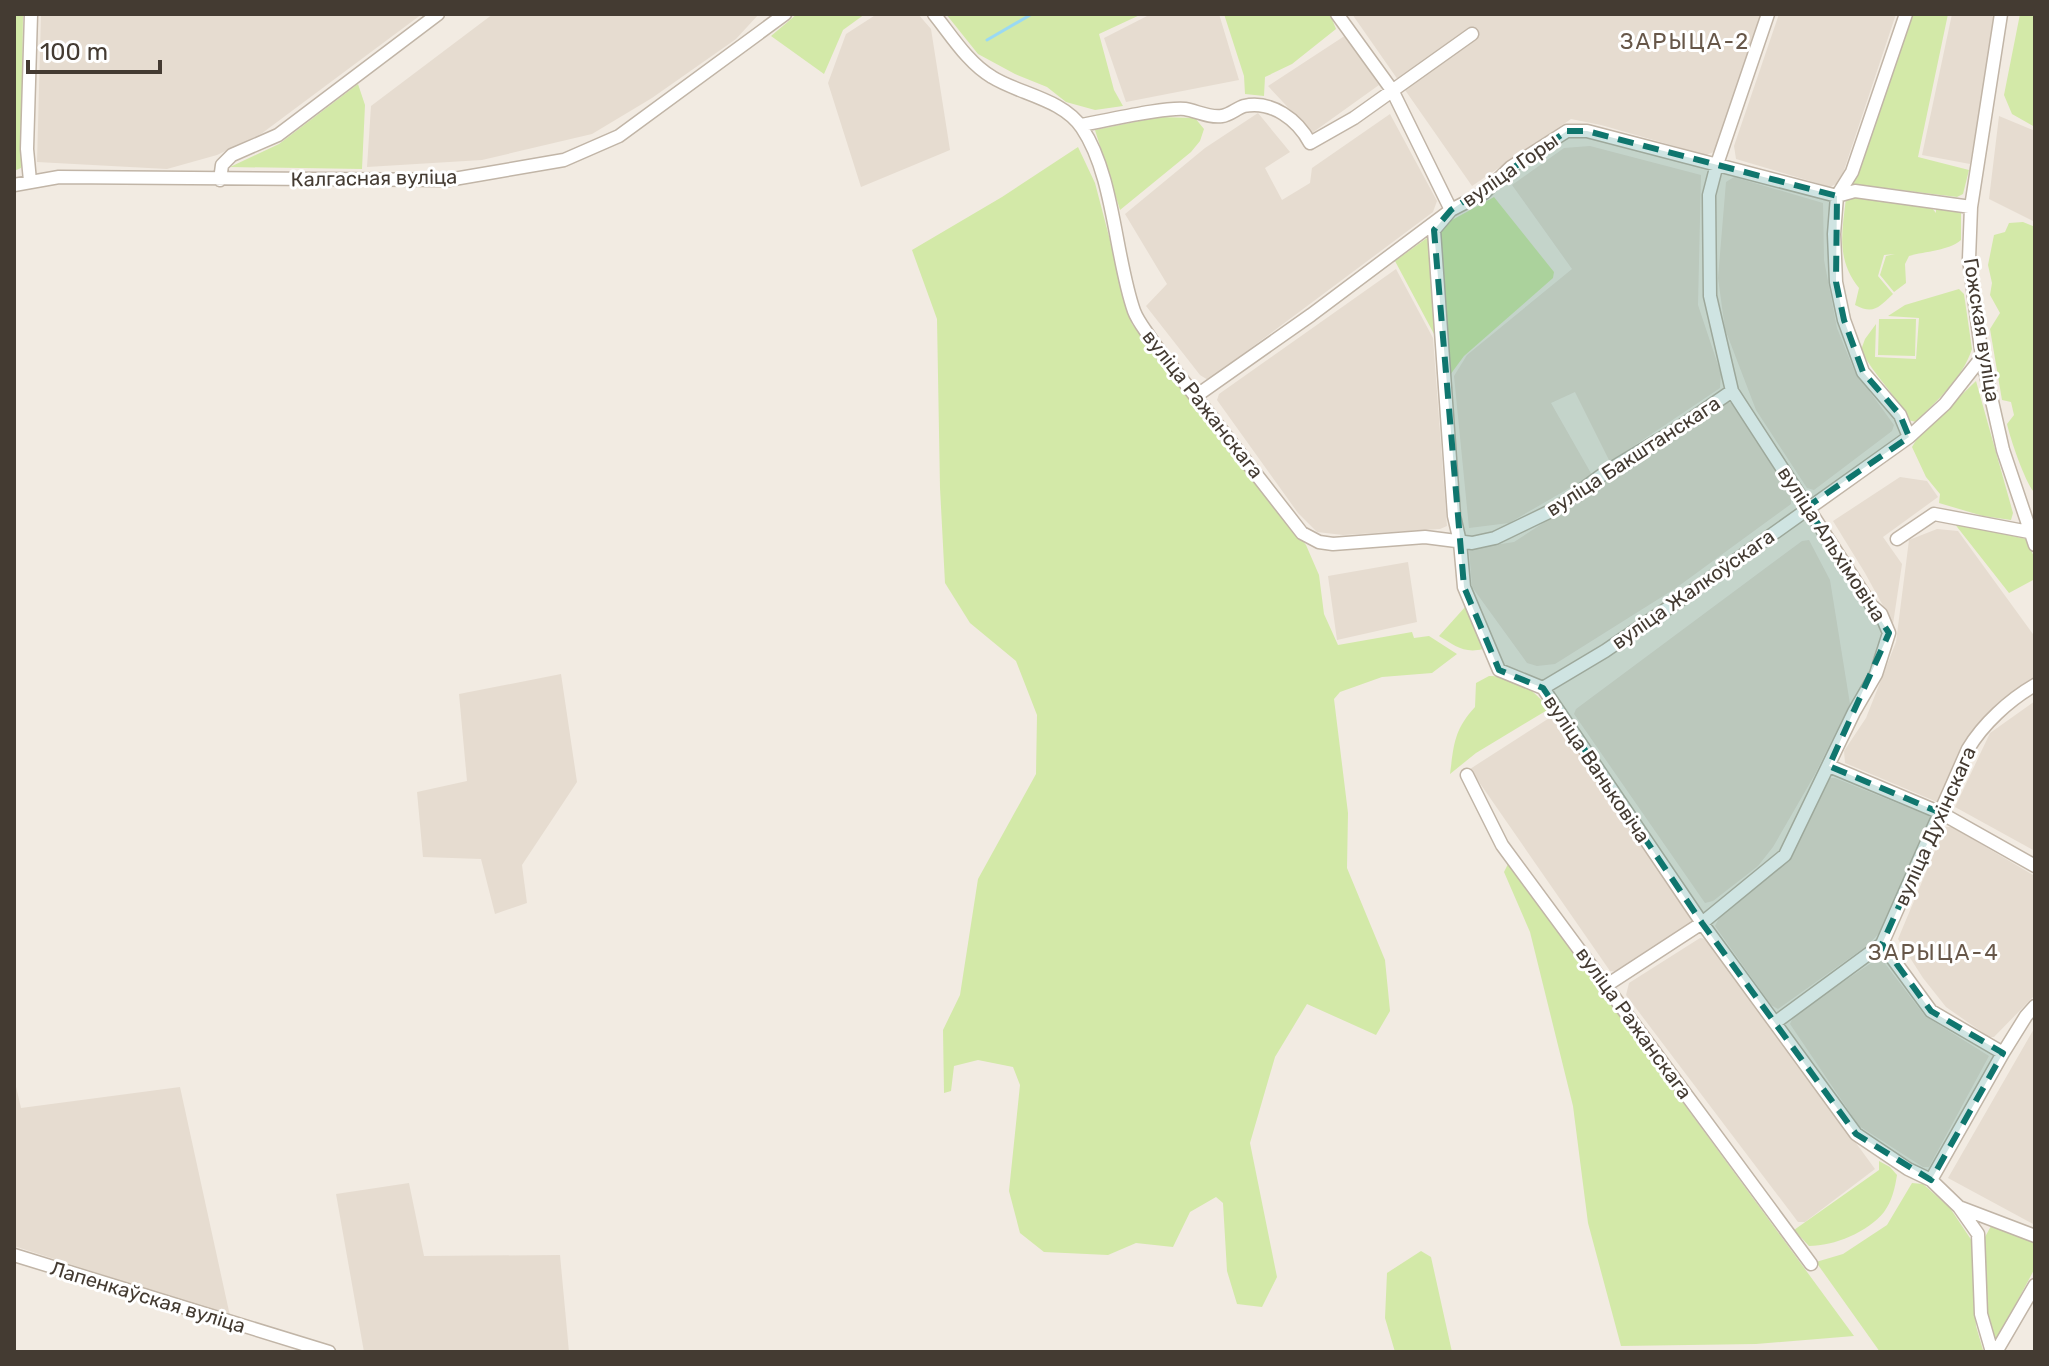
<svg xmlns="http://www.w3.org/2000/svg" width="2049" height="1366" viewBox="0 0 2049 1366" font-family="Rubik,sans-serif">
<rect width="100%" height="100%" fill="#f2ebe2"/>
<path fill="#e6dcd0" d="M 41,14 L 422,14 L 261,134 L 217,155 L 167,169 L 37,162 Z
M 493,14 L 759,14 L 736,39 L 652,98 L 592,134 L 482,160 L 367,167 L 371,106 Z
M 877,14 L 918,14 L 931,29 L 950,150 L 861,187 L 828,83 L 846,34 Z
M 1151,14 L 1219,14 L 1239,80 L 1126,102 L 1104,38 Z
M 1352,14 L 1763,14 L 1717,151 L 1706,155 L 1601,125 L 1571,119 L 1472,186 Z
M 1779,14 L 1896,14 L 1840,182 L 1830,187 L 1736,159 L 1734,146 Z
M 1952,14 L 1997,14 L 1970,164 L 1922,155 Z
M 1346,35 L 1379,85 L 1312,133 L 1268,86 Z
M 1258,113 L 1290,152 L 1265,168 L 1282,200 L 1310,183 L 1312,168 L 1390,114 L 1437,201 L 1433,212 L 1208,380 L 1200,375 L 1146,306 L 1167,284 L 1125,214 L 1205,148 Z
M 1999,116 L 2035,131 L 2035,222 L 1989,199 Z
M 1590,146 L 1701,175 L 1698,305 L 1721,374 L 1720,388 L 1610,462 L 1575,392 L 1551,403 L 1592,475 L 1509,523 L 1469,528 L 1454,376 L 1467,355 L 1572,269 L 1512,185 L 1564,148 Z
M 1734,177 L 1823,203 L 1824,260 L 1837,328 L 1854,370 L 1894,425 L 1892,431 L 1814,490 L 1807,488 L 1756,410 L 1725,329 L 1718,278 L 1726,182 Z
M 1396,269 L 1433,338 L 1447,526 L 1440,529 L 1343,535 L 1317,532 L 1298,513 L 1217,400 L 1219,394 Z
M 1728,402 L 1734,404 L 1791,496 L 1791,504 L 1676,588 L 1555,664 L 1537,666 L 1527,663 L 1472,587 L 1469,549 L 1514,542 Z
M 1900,477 L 1927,481 L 1938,497 L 1883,537 L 1902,564 L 1893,624 L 1865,573 L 1833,521 Z
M 1937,529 L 1958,531 L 2035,637 L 2035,677 L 2022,685 L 1976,727 L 1941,800 L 1937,802 L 1845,763 L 1844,751 L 1866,718 L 1896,642 L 1909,540 Z
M 1809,540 L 1830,580 L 1850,704 L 1814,776 L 1773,847 L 1758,866 L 1713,901 L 1705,903 L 1574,714 L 1576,709 L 1802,541 Z
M 1408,562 L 1417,622 L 1337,640 L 1328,576 Z
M 561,674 L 577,782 L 522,865 L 527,903 L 495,914 L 481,859 L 423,857 L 417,792 L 467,781 L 459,694 Z
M 2035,701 L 2035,851 L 1955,807 L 1990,733 Z
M 1554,715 L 1692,918 L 1689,925 L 1618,972 L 1610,971 L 1470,769 Z
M 1827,778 L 1835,778 L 1929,816 L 1932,824 L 1881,931 L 1868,945 L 1778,1009 L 1771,1005 L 1715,926 L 1719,918 L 1787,862 Z
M 1945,827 L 1952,827 L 2035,876 L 2035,995 L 1994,1037 L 1989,1037 L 1946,1007 L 1923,978 L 1898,939 Z
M 1700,938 L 1707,939 L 1875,1169 L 1805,1222 L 1798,1222 L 1626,995 L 1629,983 Z
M 1880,957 L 1925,1016 L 1989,1056 L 1929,1167 L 1923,1167 L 1859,1126 L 1790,1024 L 1794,1015 Z
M 2035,1027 L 2035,1225 L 1948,1178 Z
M 14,1078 L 21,1108 L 180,1087 L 230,1316 L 14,1246 Z
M 409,1183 L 424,1256 L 560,1255 L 569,1352 L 364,1352 L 336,1194 Z"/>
<path fill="#d3e9a8" d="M 14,14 L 23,14 L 21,168 L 14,171 Z
M 797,14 L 865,14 L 843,30 L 824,74 L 771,36 Z
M 946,14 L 1142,14 L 1099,34 L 1114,90 L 1123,106 L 1095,110 L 1066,102 L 1047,87 L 1015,74 L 978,54 Z
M 1224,14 L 1330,14 L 1336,29 L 1292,64 L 1265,77 L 1264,96 L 1245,94 L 1244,76 Z
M 1911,14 L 1948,14 L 1918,157 L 1969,170 L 1963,194 L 1957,197 L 1852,184 Z
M 2020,14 L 2035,14 L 2035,127 L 2012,114 L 2004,95 Z
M 358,84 L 365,105 L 362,169 L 230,167 L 279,144 Z
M 1159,117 L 1195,118 L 1204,129 L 1200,141 L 1191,152 L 1120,210 L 1095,130 Z
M 1078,147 L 1095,183 L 1132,324 L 1306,545 L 1319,575 L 1324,614 L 1338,645 L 1412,632 L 1414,638 L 1429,636 L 1457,654 L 1432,673 L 1382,677 L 1340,692 L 1334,699 L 1348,813 L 1347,868 L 1385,960 L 1390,1011 L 1376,1035 L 1307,1004 L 1275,1057 L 1250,1143 L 1277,1277 L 1262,1307 L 1237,1304 L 1227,1271 L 1223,1203 L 1216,1197 L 1190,1212 L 1173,1247 L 1136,1243 L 1108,1255 L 1044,1252 L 1020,1233 L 1009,1191 L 1020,1085 L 1013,1067 L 978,1060 L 954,1066 L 951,1091 L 944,1093 L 943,1030 L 960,995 L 978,879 L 1036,774 L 1037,715 L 1016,661 L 970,623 L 945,583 L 940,488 L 937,319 L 912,250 L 1002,197 Z
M 1865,196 L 1931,207 L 1936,213 L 1936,208 L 1961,211 L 1961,240 C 1948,251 1926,251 1909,256 L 1905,264 L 1906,283 L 1894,292 L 1880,275 L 1886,256 L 1895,254 L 1884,255 L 1878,276 L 1893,294 C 1879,307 1874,315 1855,305 L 1859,288 C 1836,259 1842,233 1846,198 Z
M 1494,197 L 1554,272 L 1553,278 L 1464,356 L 1450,375 L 1439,238 L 1441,226 Z
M 2023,222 L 2035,227 L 2035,493 C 2026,485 2010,438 2007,424 L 2014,415 L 2011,402 L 2002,400 L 1990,329 L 2000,313 L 1990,295 L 1992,283 L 1988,265 L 1994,235 L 2005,232 L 2009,223 Z
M 1427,238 L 1431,240 L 1441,368 L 1438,370 L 1434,334 L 1395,261 Z
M 1959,289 L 1964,294 L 1972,349 C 1962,379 1938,399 1916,422 L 1908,420 C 1896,394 1874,376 1861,350 L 1865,339 L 1876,324 L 1875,357 L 1916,359 L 1919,318 L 1888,316 L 1905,305 Z
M 1879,319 L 1916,319 L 1915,356 L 1878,355 Z
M 1976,381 L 2013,513 L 2011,520 L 1983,516 L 1939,503 L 1940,494 L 1926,477 L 1912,447 L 1918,437 Z
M 1954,523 L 2026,539 L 2035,559 L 2035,579 L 2009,593 Z
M 1466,606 L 1483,649 C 1464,654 1454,645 1439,636 Z
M 1489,676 C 1516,675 1533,689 1549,709 L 1476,753 L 1450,774 C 1454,744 1454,730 1475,707 L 1476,683 Z
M 1508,864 L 1854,1336 L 1756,1344 L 1621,1346 L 1588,1223 L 1573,1106 L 1530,932 L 1504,872 Z
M 1879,1161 L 1890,1167 L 1897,1175 C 1895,1188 1892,1201 1884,1212 C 1868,1232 1834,1246 1809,1246 L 1794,1230 L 1879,1170 Z
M 1912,1183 L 1923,1184 L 1950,1208 L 1972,1241 L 1976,1326 L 1983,1350 L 1979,1352 L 1880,1352 L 1816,1262 L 1843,1254 L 1887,1225 Z
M 1991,1226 L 2035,1242 L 2035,1268 L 1995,1343 L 1986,1310 L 1985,1237 Z
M 1421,1251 L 1431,1257 L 1452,1352 L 1395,1352 L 1385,1318 L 1387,1273 Z"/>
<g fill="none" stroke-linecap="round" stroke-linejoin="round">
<path stroke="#9ad9f3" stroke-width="3" d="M 987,40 L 1032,14"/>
<defs>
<path id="minor" d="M 934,14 C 951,35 968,63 992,77 C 1019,94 1063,99 1082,128 C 1114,175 1115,257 1134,311 C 1138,322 1147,332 1153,342 L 1302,533 L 1319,542 L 1333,544 L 1425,537 L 1472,543 L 1495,538 L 1557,508 L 1606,472 L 1677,429 L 1732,391
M 1337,14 L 1392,90 L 1451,210 L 1434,230 L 1454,516 L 1460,542 L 1464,587 L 1499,670 L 1543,688 L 1702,923 L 1856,1134 L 1908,1169 L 1931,1180 L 1959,1207 L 2035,1236
M 1906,14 L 1852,172 L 1837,196 L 1834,234 L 1836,282 L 1844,320 L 1863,372 L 1900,415 L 1909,437
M 2001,14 L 1971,207 L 1969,259 L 1982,357 L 2003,450 L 2035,545
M 1081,125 C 1106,121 1162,107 1185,109 C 1197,111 1209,118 1222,116 C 1230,115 1237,108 1244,106 C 1272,100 1298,120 1310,143 L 1354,118 L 1472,34
M 220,180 L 222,165 L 232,155 L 278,135 L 438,14
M 30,181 L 27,149 L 31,14
M 14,185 L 59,177 L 448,180 L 564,160 L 619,136 L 785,14
M 1196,396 L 1311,315 L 1451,210 L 1484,193 L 1511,167 L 1567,131 L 1587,131 L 1837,196 L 1855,191 L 1971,207
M 1897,539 L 1934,514 L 2029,532
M 1543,688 L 1605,651 L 1690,593 L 1909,437 L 1945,404 L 1982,357
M 1829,766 L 1941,813 L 2035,866
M 1467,775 L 1502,845 L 1811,1264
M 1882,944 L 1931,1011 L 2003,1053
M 1607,985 L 1702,923 L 1785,855 L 1854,712 L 1876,674 L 1889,633 L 1881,614 L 1871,605 L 1732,391 L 1710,296 L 1709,195 L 1717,164 L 1768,14
M 1776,1022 L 1882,944 L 1968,749 C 1983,724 2009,700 2035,685
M 1931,1180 L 2003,1053 L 2026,1016 L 2035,1006
M 1959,1207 L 1978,1234 L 1981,1314 L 1992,1352
M 14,1255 L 329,1352
M 1996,1352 L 2035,1285"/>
</defs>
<use href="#minor" stroke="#c1b5a7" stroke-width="15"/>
<use href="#minor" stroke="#fff" stroke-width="12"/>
</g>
<path fill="#0f766e" fill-opacity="0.2" stroke="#0f766e" stroke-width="6" stroke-dasharray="16 10" stroke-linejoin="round" d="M 1567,131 L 1587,131 L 1837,196 L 1836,282 L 1844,320 L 1863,372 L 1900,415 L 1909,437 L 1807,507 L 1889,633 L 1829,766 L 1941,813 L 1882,944 L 1931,1011 L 2003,1053 L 1931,1180 L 1856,1134 L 1702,923 L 1543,688 L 1499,670 L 1464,587 L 1434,230 L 1451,210 Z"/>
<g text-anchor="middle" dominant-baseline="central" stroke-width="6" stroke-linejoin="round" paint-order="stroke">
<g font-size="20" fill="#443b32" stroke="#fff">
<text transform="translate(1510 170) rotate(-35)">вуліца Горы</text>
<text transform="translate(374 178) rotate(-1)">Калгасная вуліца</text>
<text transform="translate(1982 330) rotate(81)">Гожская вуліца</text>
<text transform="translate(1203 404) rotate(52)">вуліца Ражанскага</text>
<text transform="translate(1633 456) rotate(-33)">вуліца Бакштанскага</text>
<text transform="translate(1832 544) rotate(57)">вуліца Альхімовіча</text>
<text transform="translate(1693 589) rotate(-35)">вуліца Жалкоўскага</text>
<text transform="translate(1597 769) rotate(56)">вуліца Ваньковіча</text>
<text transform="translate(1935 826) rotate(-66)">вуліца Духінскага</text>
<text transform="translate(1634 1023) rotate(54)">вуліца Ражанскага</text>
<text transform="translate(148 1297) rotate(17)">Лапенкаўская вуліца</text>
</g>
<g font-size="22" letter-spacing="2" fill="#675749" stroke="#fff">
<text x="1685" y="41">ЗАРЫЦА-2</text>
<text x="1934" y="952">ЗАРЫЦА-4</text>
</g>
</g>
<rect width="2049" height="1366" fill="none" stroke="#443b32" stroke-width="32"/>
<path d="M28 60v12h132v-12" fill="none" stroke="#443b32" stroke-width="4"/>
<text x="40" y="60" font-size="24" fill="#443b32" stroke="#ffffff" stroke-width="6" paint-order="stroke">100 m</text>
</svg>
